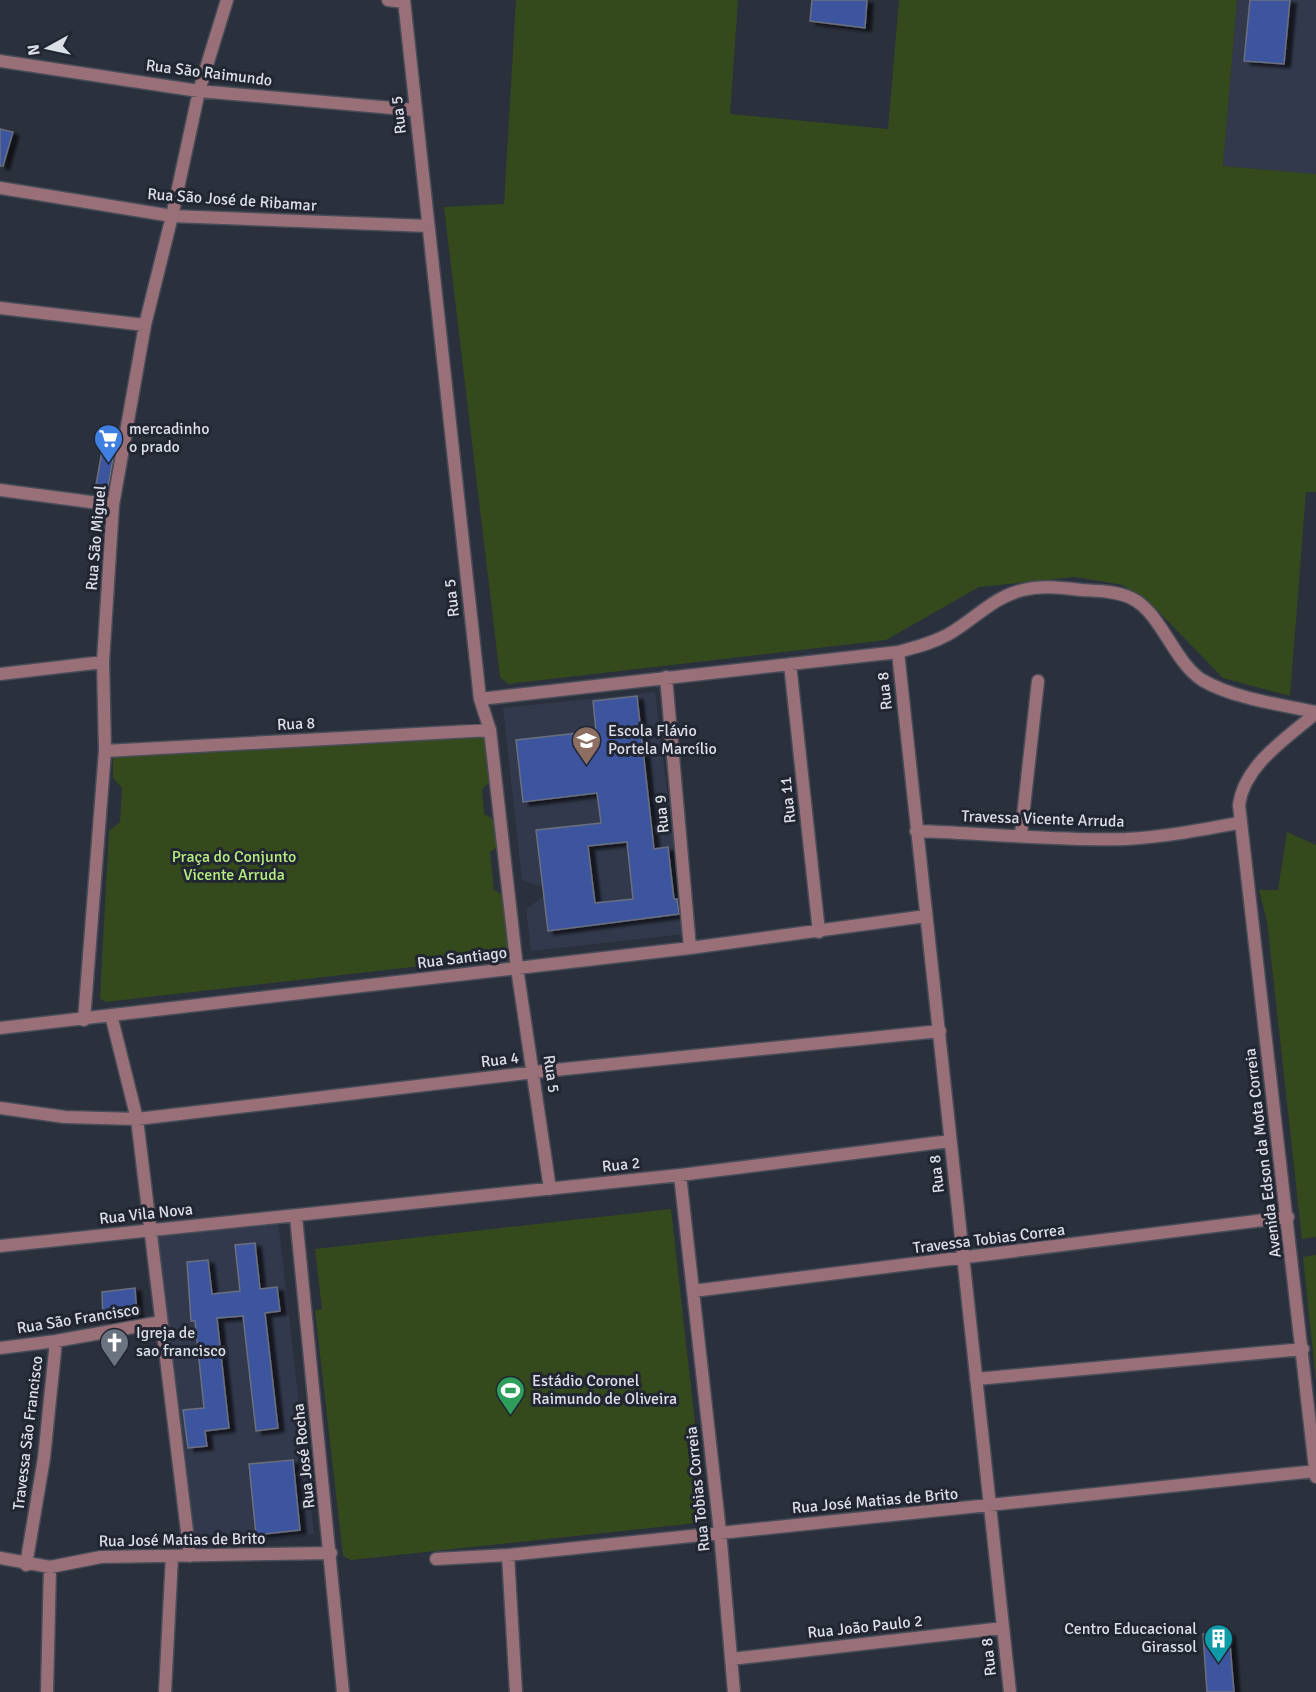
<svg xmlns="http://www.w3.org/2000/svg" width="1316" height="1692" viewBox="0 0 1316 1692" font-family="Signika,sans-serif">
<defs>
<filter id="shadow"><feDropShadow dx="6" dy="3.5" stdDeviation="1.5" flood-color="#0009"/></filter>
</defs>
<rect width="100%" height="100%" fill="#2b303d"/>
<path fill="#32394c" d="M 1237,0 L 1316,0 L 1316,174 L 1223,166 Z
M 655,692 L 684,934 L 531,951 L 526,909 L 543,897 L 543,892 L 542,887 L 522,880 L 503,708 Z
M 278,1221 L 314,1534 L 185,1549 L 148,1236 Z"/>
<path fill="#344a1c" d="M 516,0 L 738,0 L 730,114 L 888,129 L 899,0 L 1237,0 L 1223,166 L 1316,174 L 1316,492 L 1306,492 L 1290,696 L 1223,678 L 1159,612 L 1123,585 L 1075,577 L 979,587 L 886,640 L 508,684 L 500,677 L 444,207 L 504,204 Z
M 483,736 L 488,739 L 492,780 L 482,789 L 484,814 L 497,821 L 500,845 L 490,852 L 494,890 L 506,897 L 511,952 L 509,956 L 105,1002 L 100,998 L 109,831 L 120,822 L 122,788 L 113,778 L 113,754 Z
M 1287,832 L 1316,845 L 1316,1237 L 1302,1239 L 1267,921 L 1259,890 L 1278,890 Z
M 671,1209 L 706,1522 L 351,1560 L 343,1556 L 315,1310 L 322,1309 L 315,1249 Z
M 1316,1255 L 1316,1381 L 1303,1257 Z"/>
<path fill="#3d559e" stroke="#6a6f7e" stroke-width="1.5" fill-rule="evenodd" filter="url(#shadow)" d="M 812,0 L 867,0 L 865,28 L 810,21 Z
M 1250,0 L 1290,0 L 1284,64 L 1244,61 Z
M 0,129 L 13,132 L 3,166 L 0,166 Z
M 104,440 L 116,443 L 108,487 L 96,485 Z
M 637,696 L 654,849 L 668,847 L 674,899 L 677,899 L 679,914 L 548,931 L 536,830 L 601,823 L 597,793 L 523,802 L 516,740 L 596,731 L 593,701 ZM 627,842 L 633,899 L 595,903 L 588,846 Z
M 255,1243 L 260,1289 L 277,1287 L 280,1311 L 265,1313 L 278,1428 L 256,1431 L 243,1316 L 217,1318 L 229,1428 L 205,1431 L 207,1446 L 188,1448 L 183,1410 L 204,1408 L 195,1321 L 191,1321 L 187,1262 L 208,1260 L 212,1294 L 240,1291 L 235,1245 Z
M 135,1288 L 137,1315 L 103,1320 L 102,1292 Z
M 293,1460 L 300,1530 L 256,1535 L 249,1464 Z
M 1229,1632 L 1234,1692 L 1207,1692 L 1203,1634 Z"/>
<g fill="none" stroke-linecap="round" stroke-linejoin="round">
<defs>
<path id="street" d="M 388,0 L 404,2
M 404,0 L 480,699 L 490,730 L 517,968 L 550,1189
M 0,61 L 199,91 L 415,110
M 0,188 L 172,216 L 428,226
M 0,308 L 145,325
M 0,490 L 113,505
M 898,652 L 1010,1692
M 790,664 L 819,932
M 0,674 L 103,662
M 666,677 L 690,948
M 480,699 L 898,652 C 916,647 933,643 949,634 C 975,619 993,597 1023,590 C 1042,585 1063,588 1082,590 C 1098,591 1116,591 1131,598 C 1161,612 1173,661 1202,680 C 1232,698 1282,705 1316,712
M 105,751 L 490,730
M 916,831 C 986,833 1056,841 1126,839 C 1164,837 1201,830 1239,823
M 1021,834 L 1038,681
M 111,1015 L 137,1119 L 190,1556
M 84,1020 L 105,751 L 103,662 L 113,505 L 145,325 L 172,216 L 199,91 L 227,0
M 0,1028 L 690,948 L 926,916
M 0,1108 L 65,1117 L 137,1119 L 535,1072 L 940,1031
M 680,1175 L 720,1532 L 734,1692
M 296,1217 L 343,1692
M 0,1246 L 680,1175 L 950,1141
M 693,1291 L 1288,1217
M 0,1348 L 56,1341 L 161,1322
M 976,1379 L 1303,1349
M 1316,1477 L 1239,805 C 1244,765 1287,738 1316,713
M 508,1555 L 516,1692
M 0,1558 L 50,1567 L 101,1557 L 331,1553
M 436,1559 L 508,1555 L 1316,1471
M 26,1565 L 44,1458 L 56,1341
M 731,1659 L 1003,1628
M 47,1692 L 50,1567
M 165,1692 L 172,1556"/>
</defs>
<use href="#street" stroke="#474c58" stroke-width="15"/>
<use href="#street" stroke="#9a7078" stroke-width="12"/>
</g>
<defs>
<symbol id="supermarket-pin" viewBox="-11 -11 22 30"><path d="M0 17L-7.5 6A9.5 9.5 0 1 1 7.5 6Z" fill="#3f7fe0" stroke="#212632"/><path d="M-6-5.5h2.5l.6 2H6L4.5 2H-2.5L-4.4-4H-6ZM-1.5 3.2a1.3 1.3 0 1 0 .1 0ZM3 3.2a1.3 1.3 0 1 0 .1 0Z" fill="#fff"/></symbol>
<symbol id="school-pin" viewBox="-11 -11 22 30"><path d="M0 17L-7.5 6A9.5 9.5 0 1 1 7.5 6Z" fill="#8d6e63" stroke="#212632"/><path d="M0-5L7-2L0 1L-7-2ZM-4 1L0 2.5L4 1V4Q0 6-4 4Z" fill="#fff"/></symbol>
<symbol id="church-pin" viewBox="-11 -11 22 30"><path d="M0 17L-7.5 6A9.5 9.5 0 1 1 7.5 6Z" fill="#6b7280" stroke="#212632"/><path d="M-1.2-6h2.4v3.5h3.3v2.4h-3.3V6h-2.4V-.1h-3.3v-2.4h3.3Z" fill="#fff"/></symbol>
<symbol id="stadium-pin" viewBox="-11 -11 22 30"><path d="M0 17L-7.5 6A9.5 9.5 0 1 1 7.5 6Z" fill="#2e9e5b" stroke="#212632"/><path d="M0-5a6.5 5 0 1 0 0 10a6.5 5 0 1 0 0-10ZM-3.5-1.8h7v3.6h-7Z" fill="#fff"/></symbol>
<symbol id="building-pin" viewBox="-11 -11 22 30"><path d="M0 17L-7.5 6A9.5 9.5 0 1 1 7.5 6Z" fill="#0f9aa8" stroke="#212632"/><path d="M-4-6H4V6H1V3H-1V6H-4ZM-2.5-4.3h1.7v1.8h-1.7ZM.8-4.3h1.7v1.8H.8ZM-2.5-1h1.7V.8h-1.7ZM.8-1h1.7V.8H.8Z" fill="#fff"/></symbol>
</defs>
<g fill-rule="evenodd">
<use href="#supermarket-pin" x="92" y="422" width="33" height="45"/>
<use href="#school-pin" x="570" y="724" width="33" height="45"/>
<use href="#church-pin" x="98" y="1326" width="33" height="45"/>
<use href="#stadium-pin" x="494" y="1374" width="33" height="45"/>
<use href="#building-pin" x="1202" y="1622" width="33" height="45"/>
</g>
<g text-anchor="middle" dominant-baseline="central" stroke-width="6" stroke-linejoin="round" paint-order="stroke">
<g font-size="16" fill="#dbdfe7" stroke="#212632">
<text transform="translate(209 73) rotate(7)">Rua São Raimundo</text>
<text transform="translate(399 115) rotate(-96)">Rua 5</text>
<text transform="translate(232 200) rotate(4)">Rua São José de Ribamar</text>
<text transform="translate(96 538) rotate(-85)">Rua São Miguel</text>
<text transform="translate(452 598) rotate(-96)">Rua 5</text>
<text transform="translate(885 691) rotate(-96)">Rua 8</text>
<text transform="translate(296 724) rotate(-3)">Rua 8</text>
<text transform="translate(788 800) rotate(-96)">Rua 11</text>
<text transform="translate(662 814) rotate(-95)">Rua 9</text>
<text transform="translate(1043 819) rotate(2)">Travessa Vicente Arruda</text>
<text transform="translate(462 958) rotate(-7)">Rua Santiago</text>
<text transform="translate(500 1060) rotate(-7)">Rua 4</text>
<text transform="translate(551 1074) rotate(82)">Rua 5</text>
<text transform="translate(1263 1153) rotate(-97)">Avenida Edson da Mota Correia</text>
<text transform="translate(621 1165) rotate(-6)">Rua 2</text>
<text transform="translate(937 1174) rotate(-96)">Rua 8</text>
<text transform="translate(146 1214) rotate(-6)">Rua Vila Nova</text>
<text transform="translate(989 1239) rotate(-7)">Travessa Tobias Correa</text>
<text transform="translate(78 1319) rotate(-9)">Rua São Francisco</text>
<text transform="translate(28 1433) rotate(-83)">Travessa São Francisco</text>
<text transform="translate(304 1456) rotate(-96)">Rua José Rocha</text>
<text transform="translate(698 1489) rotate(-96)">Rua Tobias Correia</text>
<text transform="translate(875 1501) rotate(-5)">Rua José Matias de Brito</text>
<text transform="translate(182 1540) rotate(-1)">Rua José Matias de Brito</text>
<text transform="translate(865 1627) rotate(-6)">Rua João Paulo 2</text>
<text transform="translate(989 1657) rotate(-96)">Rua 8</text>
</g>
<g font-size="16" fill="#dbdfe7" stroke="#212632" text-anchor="start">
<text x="129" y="429">mercadinho<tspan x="129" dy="18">o prado</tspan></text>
<text x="608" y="731">Escola Flávio<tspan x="608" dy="18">Portela Marcílio</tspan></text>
<text x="136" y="1333">Igreja de<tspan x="136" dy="18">sao francisco</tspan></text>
<text x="532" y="1381">Estádio Coronel<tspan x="532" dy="18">Raimundo de Oliveira</tspan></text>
<text x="1197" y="1629" text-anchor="end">Centro Educacional<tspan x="1197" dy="18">Girassol</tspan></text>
</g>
<g font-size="16" fill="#b7ed7e" stroke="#212632">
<text x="234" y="857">Praça do Conjunto<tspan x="234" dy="18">Vicente Arruda</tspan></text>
</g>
</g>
<g transform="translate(48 48) rotate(262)" stroke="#212632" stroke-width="4.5" paint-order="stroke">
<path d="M0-4.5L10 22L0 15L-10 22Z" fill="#dbdfe7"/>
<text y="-9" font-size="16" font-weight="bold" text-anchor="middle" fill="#dbdfe7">N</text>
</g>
</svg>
